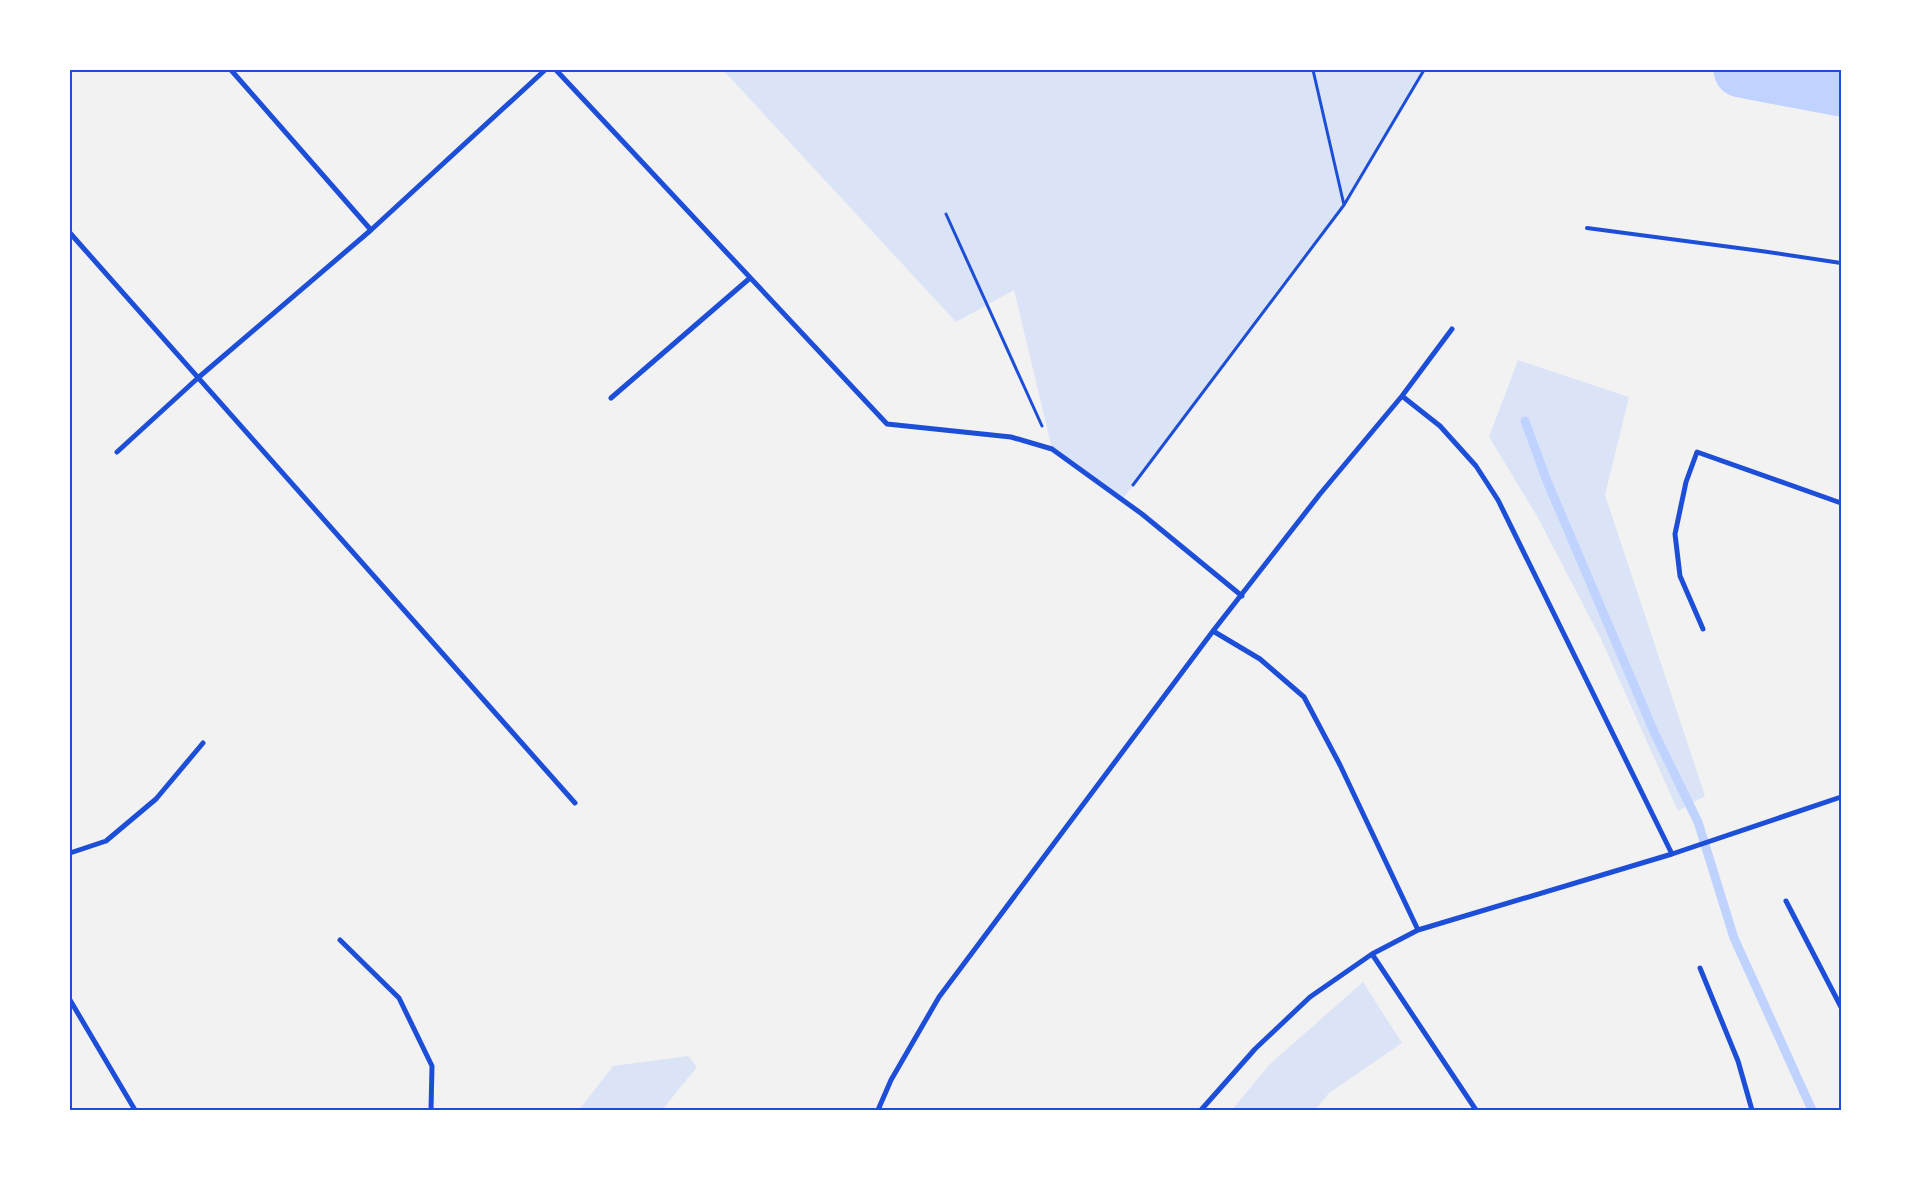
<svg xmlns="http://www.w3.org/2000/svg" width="1911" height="1180" viewBox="0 0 1911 1180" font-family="'IBM Plex Serif',serif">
<rect width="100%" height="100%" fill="#f2f2f2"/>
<path fill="#dbe4f7" d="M 723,70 L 1424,70 L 1344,205 L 1122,500 L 1052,449 L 1014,290 L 956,322 Z
M 1518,360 L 1629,397 L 1605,495 L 1705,796 L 1678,811 L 1601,639 L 1537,516 L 1489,437 Z
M 1363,982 L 1402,1043 L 1329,1093 L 1315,1110 L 1232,1110 L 1269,1065 Z
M 688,1056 L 697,1067 L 662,1110 L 579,1110 L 613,1066 Z"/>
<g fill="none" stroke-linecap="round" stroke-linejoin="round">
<path stroke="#bfd3fe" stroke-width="9" d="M 1525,421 L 1547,481 L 1654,732 L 1698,822 L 1734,938 L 1812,1110"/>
<path stroke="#bfd3fe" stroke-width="55" d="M 1741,70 L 1841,89"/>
<path stroke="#1d4ed8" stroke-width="3" d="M 1313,70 L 1344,205
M 946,214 L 1042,426
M 1133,485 L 1344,205 L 1424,70"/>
<path stroke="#1d4ed8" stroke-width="4" d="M 1587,228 L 1761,251 L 1841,263"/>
<path stroke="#1d4ed8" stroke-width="5" d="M 231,70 L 371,230
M 556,70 L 887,424 L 1011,437 L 1052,449 L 1142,514 L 1242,596
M 70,233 L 575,803
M 1402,396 L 1440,426 L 1476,466 L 1498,500 L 1672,854
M 611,398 L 750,278
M 117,452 L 199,377 L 371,230 L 545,70
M 1703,629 L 1680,576 L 1675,534 L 1686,482 L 1697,452 L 1841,503
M 1213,631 L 1260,659 L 1304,697 L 1340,765 L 1418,930
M 70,853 L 106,841 L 156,799 L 203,743
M 1786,901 L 1841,1007
M 340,940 L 399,998 L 432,1066 L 431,1110
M 1372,954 L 1476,1110
M 1700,968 L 1738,1061 L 1752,1110
M 70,1000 L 135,1110
M 878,1110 L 891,1080 L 939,997 L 1213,631 L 1320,494 L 1402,396 L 1452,329
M 1201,1110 L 1255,1049 L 1310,997 L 1372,954 L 1418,930 L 1672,854 L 1841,797"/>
</g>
<rect width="1911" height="1180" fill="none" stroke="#ffffff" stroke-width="142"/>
<rect x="71" y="71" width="1769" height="1038" fill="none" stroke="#1d4ed8" stroke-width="2"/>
</svg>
